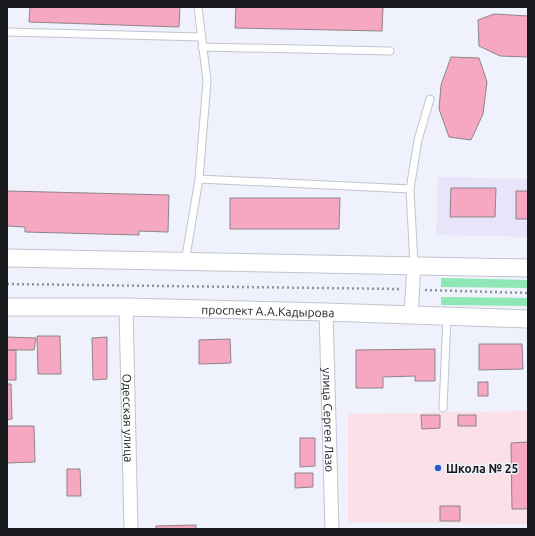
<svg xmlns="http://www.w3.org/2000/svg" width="535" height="536" viewBox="0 0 535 536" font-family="Ubuntu,sans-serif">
<rect width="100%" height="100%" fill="#eff2fc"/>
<path fill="#e8e5fb" d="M 438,177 L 528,179 L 528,237 L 436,235 Z"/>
<path fill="#fbe0e7" d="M 528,411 L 528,524 L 348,522 L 348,414 Z"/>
<path fill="#8ee7b4" d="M 441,278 L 528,280 L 528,288 L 441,287 Z
M 441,297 L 528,298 L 528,306 L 441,305 Z"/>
<path fill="#f6a7c1" stroke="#8f8488" d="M 30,7 L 180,7 L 179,27 L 29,22 Z
M 236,7 L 383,7 L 382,31 L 235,28 Z
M 494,14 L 528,16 L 528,57 L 500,56 L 479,46 L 478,20 Z
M 451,57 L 479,58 L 487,82 L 483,114 L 471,140 L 449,137 L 439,109 L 441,85 Z
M 451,188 L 496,188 L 495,217 L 450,217 Z
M 7,191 L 169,195 L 168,232 L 139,231 L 139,235 L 25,232 L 25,227 L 7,226 Z
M 516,191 L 528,191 L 528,219 L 516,219 Z
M 230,198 L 340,198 L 339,229 L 230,229 Z
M 37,336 L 60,336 L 61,374 L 38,374 Z
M 7,337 L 36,338 L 34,350 L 7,350 Z
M 107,337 L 107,379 L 93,380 L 92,338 Z
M 230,339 L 231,363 L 199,364 L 199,340 Z
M 479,344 L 522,344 L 523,369 L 479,370 Z
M 435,349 L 435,381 L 415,381 L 415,376 L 383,377 L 383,388 L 356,388 L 356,350 Z
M 7,350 L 16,350 L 16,380 L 7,380 Z
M 478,382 L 488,382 L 488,396 L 478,396 Z
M 7,384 L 11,384 L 12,419 L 7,420 Z
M 421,415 L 440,415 L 440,428 L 422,429 Z
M 458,415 L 476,415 L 476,426 L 458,426 Z
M 7,426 L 34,426 L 35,462 L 7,463 Z
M 300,438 L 315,438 L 315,466 L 300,467 Z
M 528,442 L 528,509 L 512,509 L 511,443 Z
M 67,469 L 80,469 L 81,496 L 67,496 Z
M 295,473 L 313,473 L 313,487 L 295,488 Z
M 440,506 L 460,506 L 460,521 L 440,521 Z
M 196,525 L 196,529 L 156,529 L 156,526 Z"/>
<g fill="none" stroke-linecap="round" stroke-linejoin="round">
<defs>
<path id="service" d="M 7,32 L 202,37
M 202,47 L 390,51
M 199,179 L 410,189
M 185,262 L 199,179 L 207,81 L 198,7
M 414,265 L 410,189 L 418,140 L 430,99
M 443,408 L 447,317"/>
<g id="minor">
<path id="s1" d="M 126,307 L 131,529"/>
<path id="s2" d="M 326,312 L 332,529"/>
<path d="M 411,315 L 414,265"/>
</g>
<g id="tertiary">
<path d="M 7,258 L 528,268"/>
<path id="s3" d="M 7,307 L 126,307 L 326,312 L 528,319"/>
</g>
</defs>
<use href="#service" stroke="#c2c4ce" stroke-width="9"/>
<use href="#minor" stroke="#c2c4ce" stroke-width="15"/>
<use href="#tertiary" stroke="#c2c4ce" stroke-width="19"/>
<path stroke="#91939a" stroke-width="2.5" stroke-dasharray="2 3" stroke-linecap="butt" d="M 7,284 L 400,289
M 425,290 L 528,293"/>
<use href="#service" stroke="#fff" stroke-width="7"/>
<use href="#minor" stroke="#fff" stroke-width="13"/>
<use href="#tertiary" stroke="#fff" stroke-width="17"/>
</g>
<circle fill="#2a5bca" stroke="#eff2fc" stroke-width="1.5" cx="438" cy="468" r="4"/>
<g text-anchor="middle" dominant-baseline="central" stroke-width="3" stroke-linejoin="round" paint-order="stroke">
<g font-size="12" fill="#18191c" stroke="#eff2fc">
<text stroke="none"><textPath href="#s3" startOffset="261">проспект А.А.Кадырова</textPath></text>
<text stroke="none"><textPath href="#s1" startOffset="111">Одесская улица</textPath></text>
<text stroke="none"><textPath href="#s2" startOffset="108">улица Сергея Лазо</textPath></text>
</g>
<g font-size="12" font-weight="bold" fill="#18191c" stroke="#eff2fc" text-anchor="start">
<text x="446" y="468">Школа № 25</text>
</g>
</g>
<rect width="535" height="536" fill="none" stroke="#18191c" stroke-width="16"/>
</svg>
